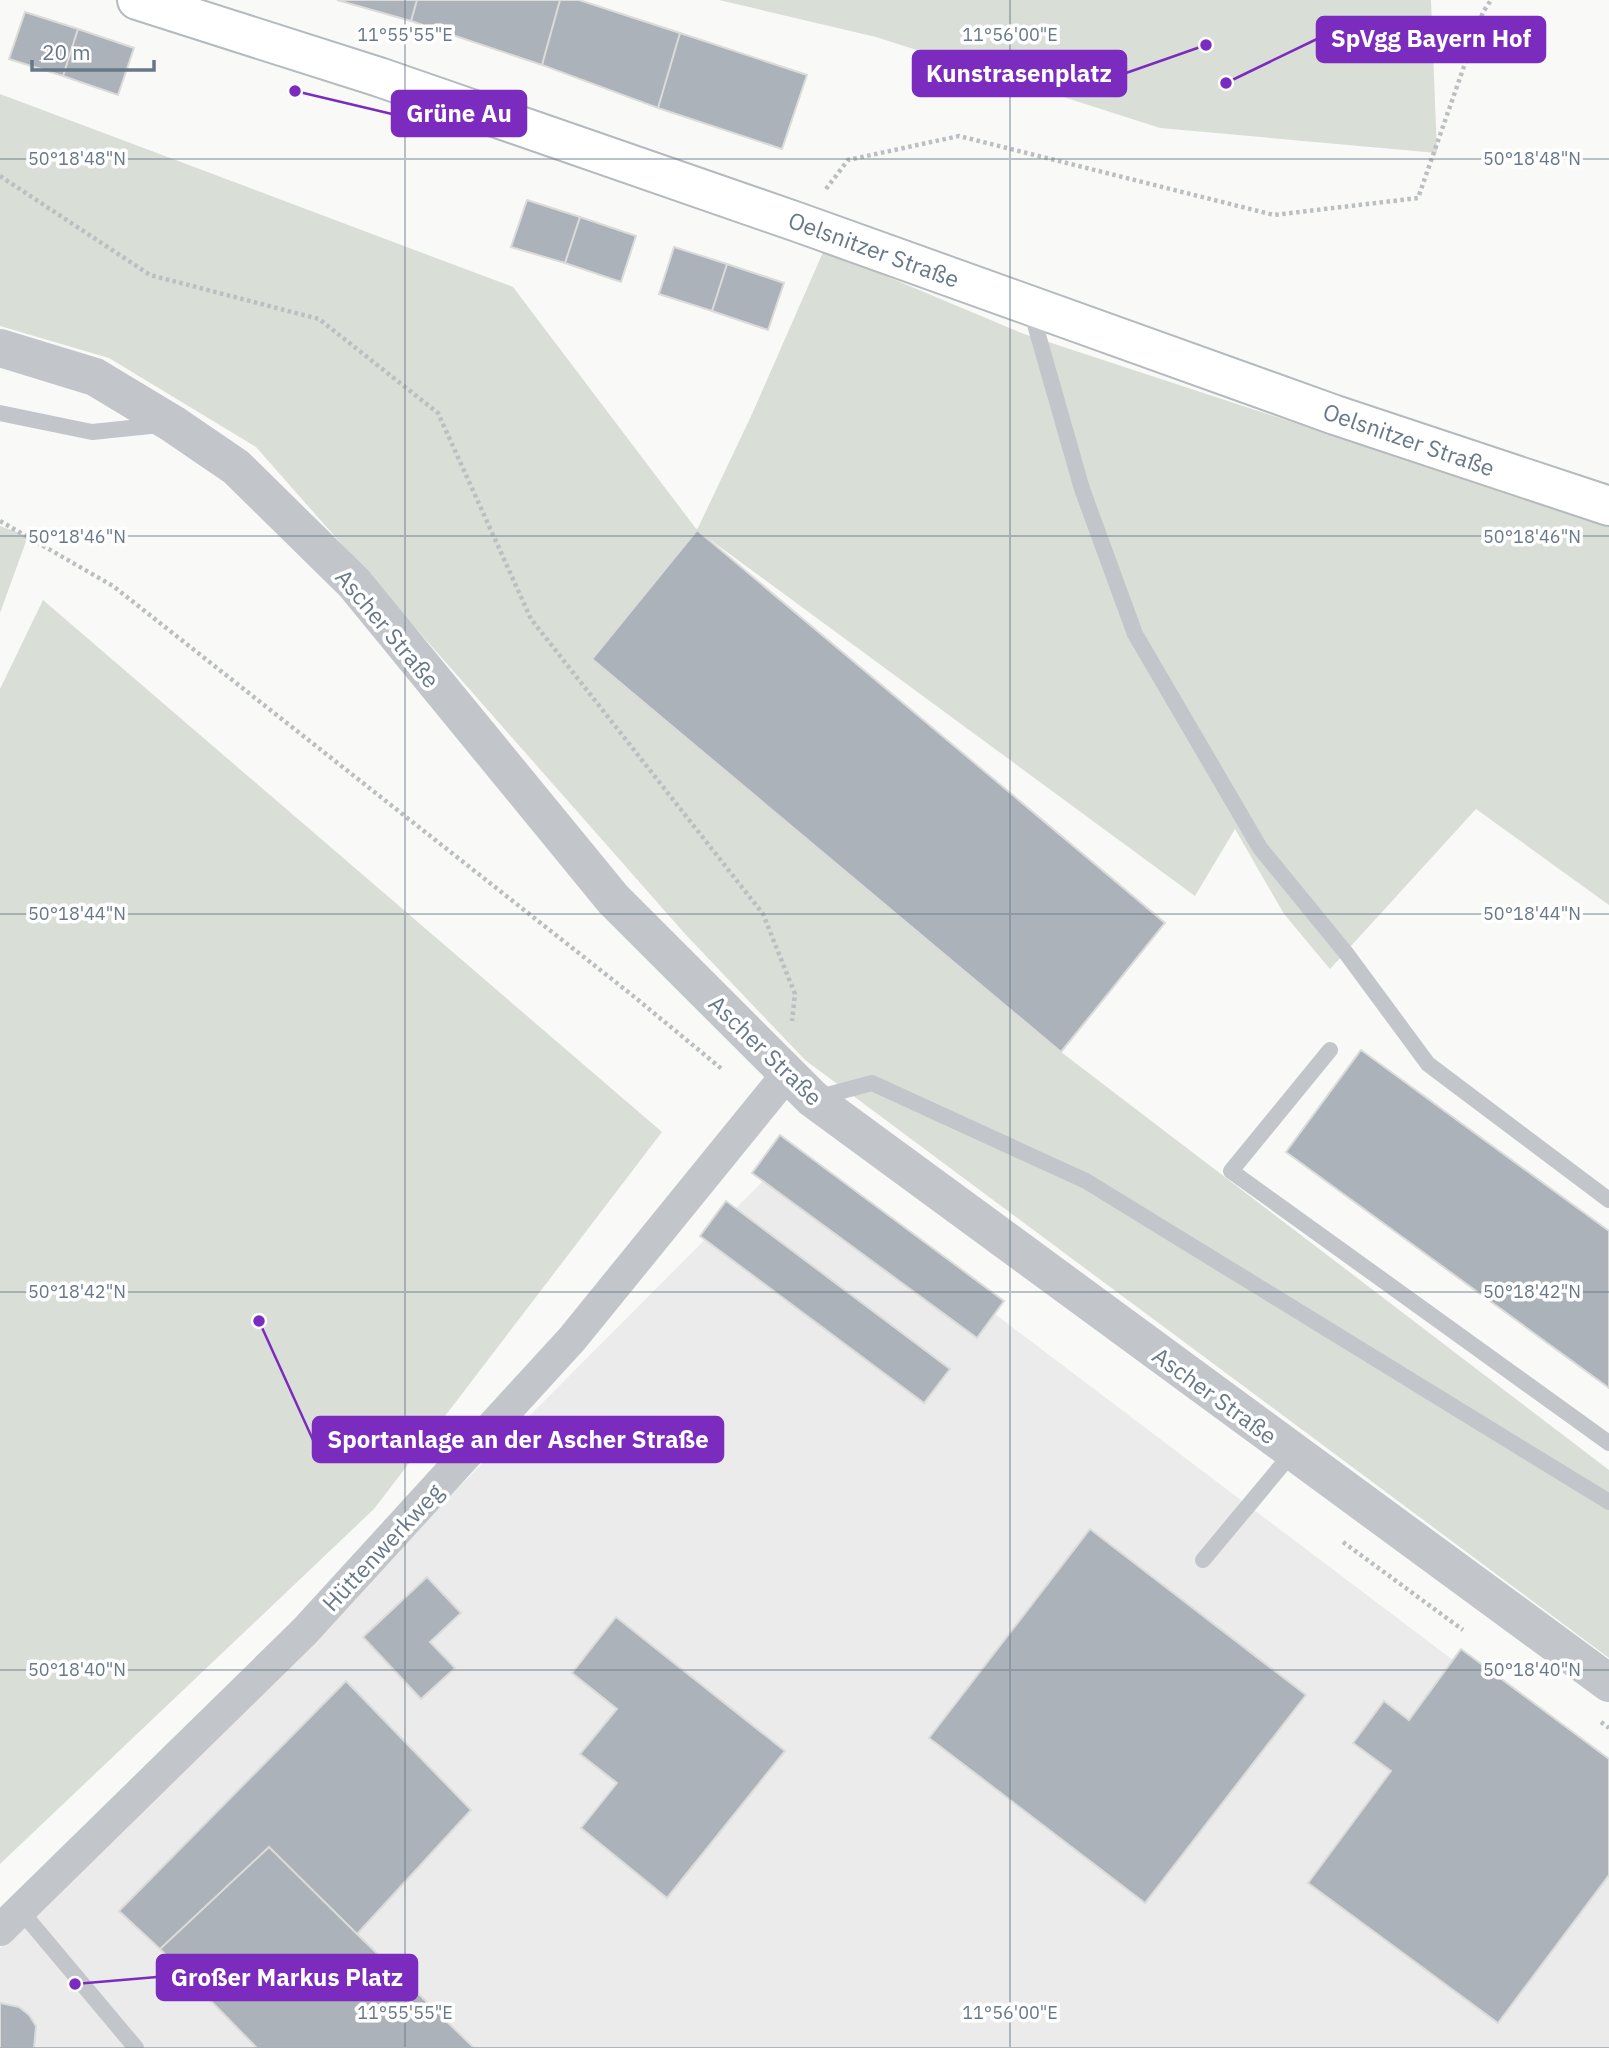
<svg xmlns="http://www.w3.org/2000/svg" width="1609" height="2048" viewBox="0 0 1609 2048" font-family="'IBM Plex Sans',sans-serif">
<rect width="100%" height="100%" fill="#f9faf7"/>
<path fill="#eaebea" d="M 787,1157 L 1609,1778 L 1609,2048 L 0,2048 L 0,1948 Z"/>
<path fill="#d9ded6" d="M 719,0 L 1431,0 L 1437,153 L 1160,128 L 876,37 Z
M 0,94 L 513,287 L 697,530 L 752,414 L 824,250 L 1024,334 L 1609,526 L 1609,905 L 1476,809 L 1330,969 L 1284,914 L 1235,829 L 1195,896 L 697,530 L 593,659 L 1061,1052 L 1609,1470 L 1609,1658 L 805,1060 L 686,935 L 256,447 L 109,358 L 0,326 Z
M 0,526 L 28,536 L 0,613 Z
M 43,600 L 662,1132 L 374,1509 L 0,1864 L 0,689 Z"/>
<path fill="#abb2b9" stroke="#dbdbd9" stroke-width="2" d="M 337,0 L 417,0 L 411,21 Z
M 417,0 L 560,0 L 542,65 L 411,21 Z
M 560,0 L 579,0 L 680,33 L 658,108 L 542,65 Z
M 25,12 L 78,29 L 63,76 L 9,59 Z
M 78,29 L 134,48 L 118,95 L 63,76 Z
M 680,33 L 807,75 L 782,149 L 658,108 Z
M 527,200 L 580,217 L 565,263 L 511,247 Z
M 580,217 L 636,236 L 621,282 L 565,263 Z
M 674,247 L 727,264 L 712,311 L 659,294 Z
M 727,264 L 784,283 L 768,330 L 712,311 Z
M 697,530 L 1165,923 L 1061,1052 L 592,659 Z
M 1361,1050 L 1609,1231 L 1609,1388 L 1286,1152 Z
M 780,1135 L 1004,1301 L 977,1338 L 752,1173 Z
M 726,1201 L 950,1369 L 924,1403 L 700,1236 Z
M 1090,1529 L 1306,1695 L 1145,1903 L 929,1738 Z
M 427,1577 L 461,1613 L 430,1642 L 455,1668 L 421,1699 L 363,1637 Z
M 616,1617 L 785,1751 L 667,1898 L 581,1828 L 617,1783 L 580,1754 L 617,1709 L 572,1673 Z
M 1461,1649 L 1609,1759 L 1609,1875 L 1498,2023 L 1308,1883 L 1391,1771 L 1353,1743 L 1384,1701 L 1409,1720 Z
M 346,1681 L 471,1810 L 357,1934 L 269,1847 L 160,1949 L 119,1911 Z
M 269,1847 L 357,1934 L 474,2048 L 257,2048 L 160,1949 Z
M 0,2003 L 19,2007 L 29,2015 L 36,2026 L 34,2048 L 0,2048 Z"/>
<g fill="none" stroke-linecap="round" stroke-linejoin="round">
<defs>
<path id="secondary" d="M 137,0 L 379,77 L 800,223 L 1335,415 L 1609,506"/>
</defs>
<use href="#secondary" stroke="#b5babf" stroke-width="42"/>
<path stroke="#bcbfc2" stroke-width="4.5" stroke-dasharray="3.5 3.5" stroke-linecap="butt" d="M 0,176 L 150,275 L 319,319 L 438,413 L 531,619 L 763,914 L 795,994 L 792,1021
M 826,189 L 848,160 L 959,136 L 1274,215 L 1418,198 L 1483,12 L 1491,0
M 0,521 L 113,586 L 632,995 L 723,1070
M 1343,1542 L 1463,1630
M 1601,1722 L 1609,1728"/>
<path stroke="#c2c6cb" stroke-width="16" d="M 1030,307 L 1082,489 L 1135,634 L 1260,848 L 1346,953 L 1428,1064 L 1609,1200
M 0,413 L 92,432 L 160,425
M 1330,1050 L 1231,1171 L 1609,1443
M 816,1098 L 872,1083 L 1086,1181 L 1609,1502
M 1203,1560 L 1293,1452
M 21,1911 L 136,2048"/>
<path stroke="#c2c6cb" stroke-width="32" d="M 0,1930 L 305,1631 L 572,1339 L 788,1073"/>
<path stroke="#c2c6cb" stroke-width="38" d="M 0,348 L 95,377 L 173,424 L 236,467 L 354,583 L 613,899 L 813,1099 L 1609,1683"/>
<use href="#secondary" stroke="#fff" stroke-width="38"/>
</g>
<path fill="none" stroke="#687888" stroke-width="2" stroke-opacity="0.45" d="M 405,0 L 405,2048M 1010,0 L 1010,2048M 0,159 L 1609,159M 0,536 L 1609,536M 0,914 L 1609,914M 0,1292 L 1609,1292M 0,1670 L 1609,1670M 0,2048 L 1609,2048"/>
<g text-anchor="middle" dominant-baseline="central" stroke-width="7" stroke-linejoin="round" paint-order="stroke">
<g font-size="23" fill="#687888" stroke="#fff">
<text transform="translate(874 249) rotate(20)">Oelsnitzer Straße</text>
<text transform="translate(1409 439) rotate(19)">Oelsnitzer Straße</text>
<text transform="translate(388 628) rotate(50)">Ascher Straße</text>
<text transform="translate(766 1050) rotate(44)">Ascher Straße</text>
<text transform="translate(1215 1395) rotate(36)">Ascher Straße</text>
<text transform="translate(382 1547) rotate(-47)">Hüttenwerkweg</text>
</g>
</g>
<g font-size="18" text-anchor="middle" fill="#687888" stroke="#fff" stroke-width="7" stroke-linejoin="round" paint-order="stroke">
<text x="405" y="41">11°55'55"E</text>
<text x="1010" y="41">11°56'00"E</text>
<text x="77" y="165">50°18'48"N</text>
<text x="1532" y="165">50°18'48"N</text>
<text x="77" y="543">50°18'46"N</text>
<text x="1532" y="543">50°18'46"N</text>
<text x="77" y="920">50°18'44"N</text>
<text x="1532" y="920">50°18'44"N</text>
<text x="77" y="1298">50°18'42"N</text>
<text x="1532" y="1298">50°18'42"N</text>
<text x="77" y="1676">50°18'40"N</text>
<text x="1532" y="1676">50°18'40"N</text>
<text x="405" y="2019">11°55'55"E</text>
<text x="1010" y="2019">11°56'00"E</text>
</g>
<path fill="none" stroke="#7b2cbf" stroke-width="2.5" d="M1226 83L1317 39M1206 45L1126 73M295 91L392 114M259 1321L313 1440M75 1984L157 1977"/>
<g fill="#7b2cbf" stroke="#fff" stroke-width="2.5">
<circle cx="1226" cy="83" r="7"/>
<circle cx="1206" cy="45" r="7"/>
<circle cx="295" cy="91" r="7"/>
<circle cx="259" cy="1321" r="7"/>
<circle cx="75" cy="1984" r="7"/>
</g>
<g fill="#7b2cbf" stroke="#7b2cbf" stroke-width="2.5">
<rect x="1317" y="17" width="228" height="45" rx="7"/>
<rect x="913" y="51" width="213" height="45" rx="7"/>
<rect x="392" y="91" width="134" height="45" rx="7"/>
<rect x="313" y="1417" width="410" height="45" rx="7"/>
<rect x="157" y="1955" width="260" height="45" rx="7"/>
</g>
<g font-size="24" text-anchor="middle" font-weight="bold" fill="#fff">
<text x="1431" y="47">SpVgg Bayern Hof</text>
<text x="1019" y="82">Kunstrasenplatz</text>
<text x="459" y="122">Grüne Au</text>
<text x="518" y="1448">Sportanlage an der Ascher Straße</text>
<text x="287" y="1986">Großer Markus Platz</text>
</g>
<path d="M32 60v10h122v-10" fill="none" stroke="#687888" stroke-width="3.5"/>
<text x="42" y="60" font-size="21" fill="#687888" stroke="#ffffff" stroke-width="5" paint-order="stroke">20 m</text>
</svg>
